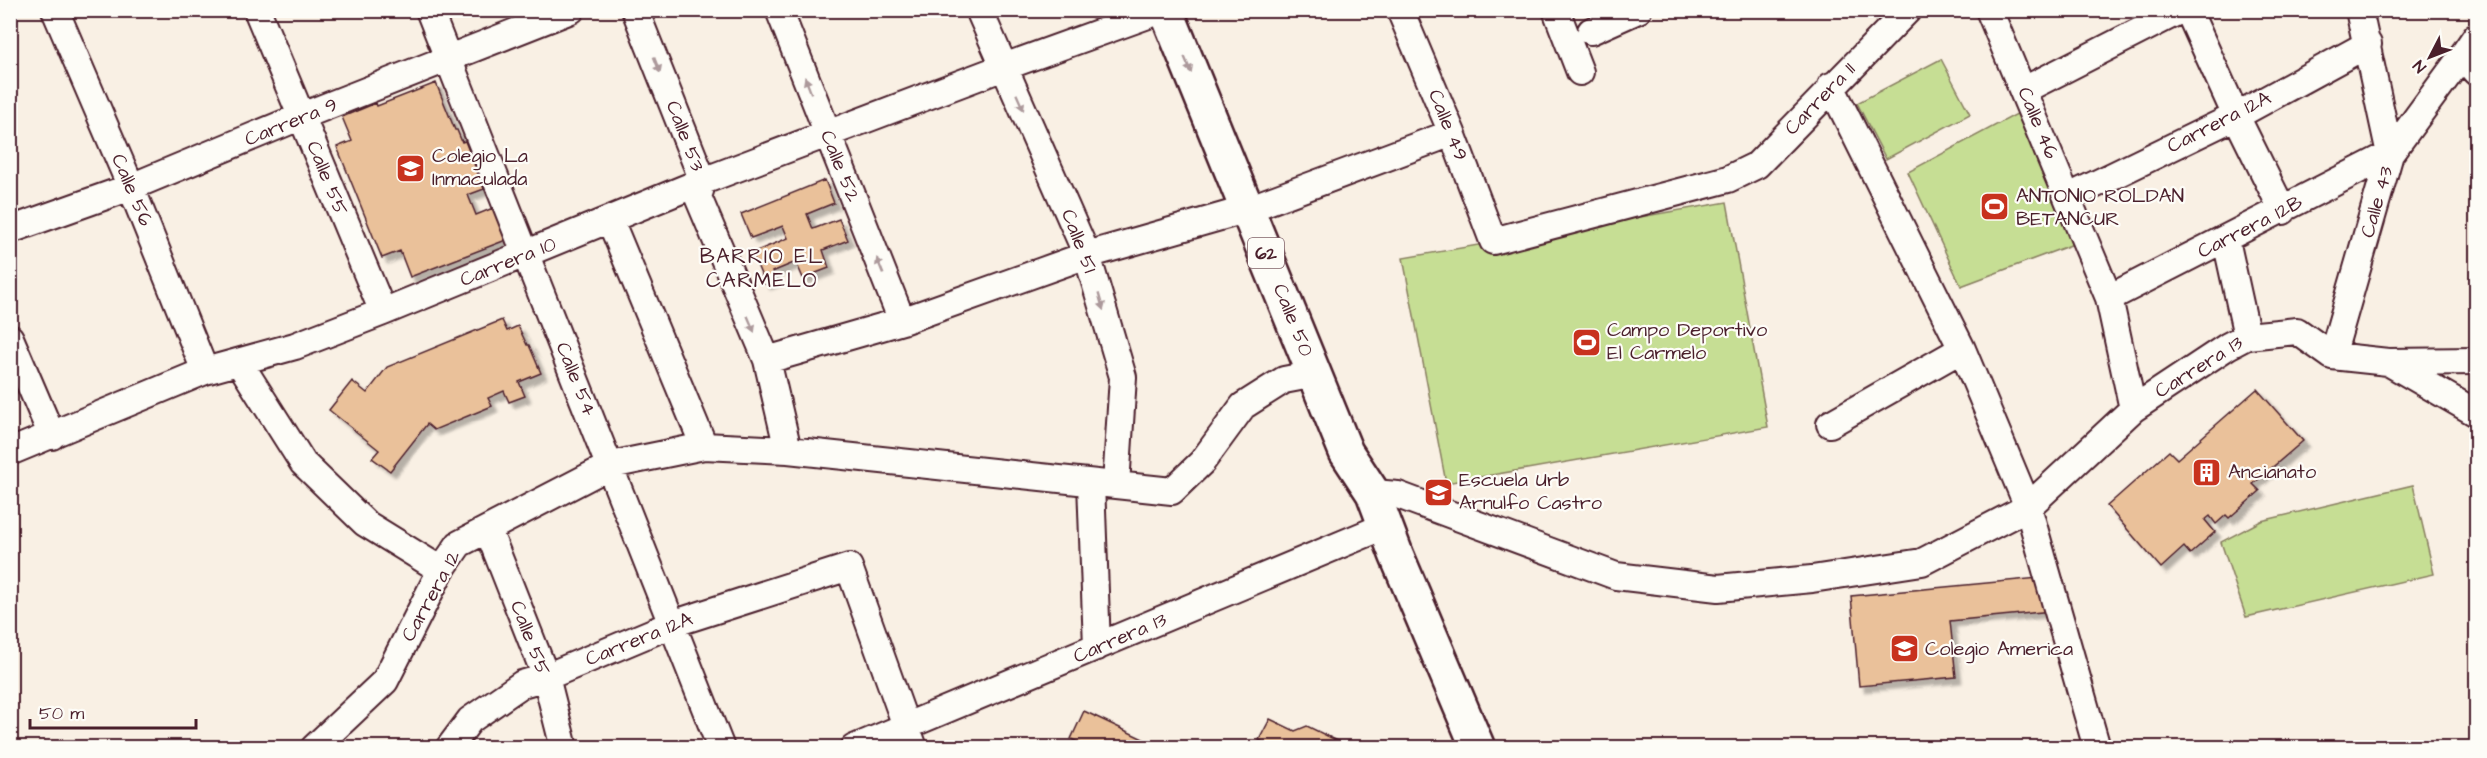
<svg xmlns="http://www.w3.org/2000/svg" width="2487" height="758" viewBox="0 0 2487 758" font-family="'Architects Daughter',sans-serif">
<defs>
<filter id="shadow"><feDropShadow dx="5.5" dy="5.5" stdDeviation="1.5" flood-color="#0004"/></filter>
</defs>
<rect width="100%" height="100%" fill="#f9f0e4"/>
<filter id="ink" filterUnits="userSpaceOnUse"><feTurbulence type="fractalNoise" baseFrequency=".0167" numOctaves="2"/><feDisplacementMap in="SourceGraphic" scale="12" xChannelSelector="R" yChannelSelector="G"/><feConvolveMatrix kernelMatrix="1 2 1 2 8 2 1 2 1" color-interpolation-filters="sRGB"/></filter>
<g filter="url(#ink)">
<path fill="#c6de94" stroke="#887e60" stroke-width="1.5" d="M 1941,59 L 1970,114 L 1886,159 L 1857,103 Z
M 2026,109 L 2079,242 L 1961,286 L 1908,172 Z
M 1727,202 L 1768,427 L 1446,483 L 1403,258 Z
M 2413,485 L 2434,574 L 2246,617 L 2221,542 L 2261,521 Z"/>
<path fill="#eac19a" stroke="#4a1f2b" stroke-width="1.5" filter="url(#shadow)" d="M 436,83 L 455,130 L 457,130 L 462,142 L 465,141 L 484,189 L 468,195 L 476,215 L 493,208 L 506,240 L 410,277 L 400,251 L 382,258 L 337,147 L 352,141 L 342,117 L 376,103 L 377,106 Z
M 825,180 L 834,203 L 807,214 L 813,229 L 839,219 L 848,240 L 823,250 L 829,268 L 803,278 L 796,262 L 772,272 L 776,280 L 765,284 L 752,253 L 788,238 L 783,226 L 751,238 L 741,214 Z
M 502,320 L 507,331 L 518,326 L 527,345 L 529,345 L 541,373 L 519,382 L 525,396 L 509,402 L 504,391 L 488,398 L 492,406 L 434,430 L 427,424 L 390,471 L 372,458 L 379,450 L 329,410 L 352,381 L 367,393 L 387,367 Z
M 2257,389 L 2303,441 L 2253,484 L 2260,491 L 2229,518 L 2226,515 L 2216,524 L 2210,516 L 2205,520 L 2215,532 L 2190,554 L 2184,547 L 2161,568 L 2107,506 L 2169,451 L 2177,459 Z
M 2039,578 L 2052,611 L 1950,621 L 1956,677 L 1859,686 L 1851,596 Z
M 1084,711 L 1162,748 L 1090,748 L 1071,739 Z
M 1270,719 L 1295,731 L 1307,726 L 1352,748 L 1268,748 L 1269,745 L 1259,740 Z"/>
<g fill="none" stroke-linecap="round" stroke-linejoin="round">
<defs>
<path id="street" d="M 55,10 L 131,187 L 205,371
M 257,10 L 383,312
M 429,10 L 721,748
M 635,10 L 703,181 L 698,197 L 767,360 L 788,450
M 779,10 L 902,321
M 979,10 L 1087,255 L 1123,377 L 1116,485
M 1400,10 L 1452,133 L 1493,241 L 1728,179 L 1757,165 L 1908,10
M 1556,10 L 1580,72
M 1989,10 L 2109,298 L 2133,409
M 2188,10 L 2236,116 L 2283,211
M 1591,31 L 1638,10
M 2476,36 L 2465,52 L 2469,64 L 2476,72
M 1831,86 L 1962,349 L 2028,507 L 2097,748
M 2024,90 L 2181,10
M 2069,197 L 2236,116 L 2368,44
M 610,220 L 704,446
M 10,230 L 131,187 L 302,116 L 571,10
M 2226,240 L 2247,336
M 2109,298 L 2390,154 L 2465,52
M 10,338 L 52,436
M 2332,356 L 2390,154 L 2359,10
M 767,360 L 902,321 L 1087,255 L 1248,209 L 1452,133
M 239,362 L 303,463 L 365,523 L 441,570
M 2388,362 L 2476,413
M 1830,424 L 1962,349
M 10,452 L 205,371 L 295,346 L 383,312 L 703,181 L 1004,67 L 1162,10
M 1091,483 L 1097,647
M 1373,493 L 1398,495 L 1616,576 L 1718,588 L 1812,579 L 1922,562 L 2028,507 L 2133,409 L 2228,346 L 2247,336 L 2297,331 L 2332,356 L 2388,362 L 2476,361
M 488,530 L 546,677 L 564,748
M 314,748 L 385,681 L 441,570 L 459,544 L 611,465 L 704,446 L 788,450 L 1172,491 L 1202,462 L 1243,406 L 1284,380 L 1315,374
M 449,748 L 470,720 L 522,684 L 546,677 L 672,624 L 849,567 L 914,748
M 854,748 L 1385,526"/>
<path id="primary" d="M 1166,10 L 1346,452 L 1373,493 L 1396,554 L 1478,748"/>
</defs>
<use href="#street" stroke="#4a1f2b" stroke-width="30"/>
<use href="#primary" stroke="#4a1f2b" stroke-width="38"/>
<use href="#street" stroke="#fdfcf7" stroke-width="26"/>
<use href="#primary" stroke="#fdfcf7" stroke-width="33"/>
</g>
<defs><path id="oneway-solid" d="M-6-.8H1V-3.2L6.5 0L1 3.2V.8H-6Z" transform="scale(1.5)"/></defs>
<g fill="#ac999b">
<use href="#oneway-solid" transform="translate(657 65) rotate(69)"/>
<use href="#oneway-solid" transform="translate(1188 65) rotate(67)"/>
<use href="#oneway-solid" transform="translate(808 85) rotate(-111)"/>
<use href="#oneway-solid" transform="translate(1020 102) rotate(66)"/>
<use href="#oneway-solid" transform="translate(880 266) rotate(-112)"/>
<use href="#oneway-solid" transform="translate(1101 302) rotate(74)"/>
<use href="#oneway-solid" transform="translate(751 324) rotate(67)"/>
</g>
</g>
<defs>
<symbol id="school-square" viewBox="-11 -11 22 22"><rect x="-9" y="-9" width="18" height="18" rx="4" fill="#c8321e" stroke="#fdfcf7"/><path d="M0-5L7-2L0 1L-7-2ZM-4 1L0 2.5L4 1V4Q0 6-4 4Z" fill="#fff"/></symbol>
<symbol id="stadium-square" viewBox="-11 -11 22 22"><rect x="-9" y="-9" width="18" height="18" rx="4" fill="#c8321e" stroke="#fdfcf7"/><path d="M0-5a6.5 5 0 1 0 0 10a6.5 5 0 1 0 0-10ZM-3.5-1.8h7v3.6h-7Z" fill="#fff"/></symbol>
<symbol id="building-square" viewBox="-11 -11 22 22"><rect x="-9" y="-9" width="18" height="18" rx="4" fill="#c8321e" stroke="#fdfcf7"/><path d="M-4-6H4V6H1V3H-1V6H-4ZM-2.5-4.3h1.7v1.8h-1.7ZM.8-4.3h1.7v1.8H.8ZM-2.5-1h1.7V.8h-1.7ZM.8-1h1.7V.8H.8Z" fill="#fff"/></symbol>
</defs>
<g fill-rule="evenodd">
<use href="#school-square" x="394" y="152" width="33" height="33"/>
<use href="#stadium-square" x="1978" y="190" width="33" height="33"/>
<use href="#stadium-square" x="1570" y="326" width="33" height="33"/>
<use href="#building-square" x="2190" y="456" width="33" height="33"/>
<use href="#school-square" x="1422" y="476" width="33" height="33"/>
<use href="#school-square" x="1888" y="632" width="33" height="33"/>
</g>
<g text-anchor="middle" dominant-baseline="central" stroke-width="4.5" stroke-linejoin="round" paint-order="stroke">
<rect fill="#fdfcf7" stroke="#806168" stroke-width="1.5" x="1248" y="238" width="36" height="30" rx="4.5"/>
<g font-size="18" font-weight="bold" fill="#4a1f2b">
<text x="1266" y="253">62</text>
</g>
<g font-size="20" fill="#4a1f2b" stroke="#fdfcf7">
<text transform="translate(1820 99) rotate(-46)">Carrera 11</text>
<text transform="translate(291 122) rotate(-22)">Carrera 9</text>
<text transform="translate(2219 122) rotate(-27)">Carrera 12A</text>
<text transform="translate(2038 123) rotate(67)">Calle 46</text>
<text transform="translate(1448 125) rotate(68)">Calle 49</text>
<text transform="translate(685 136) rotate(69)">Calle 53</text>
<text transform="translate(840 166) rotate(68)">Calle 52</text>
<text transform="translate(327 178) rotate(68)">Calle 55</text>
<text transform="translate(132 190) rotate(67)">Calle 56</text>
<text transform="translate(2377 202) rotate(-74)">Calle 43</text>
<text transform="translate(2250 227) rotate(-27)">Carrera 12B</text>
<text transform="translate(1079 241) rotate(69)">Calle 51</text>
<text transform="translate(508 262) rotate(-22)">Carrera 10</text>
<text transform="translate(1293 320) rotate(68)">Calle 50</text>
<text transform="translate(2199 367) rotate(-32)">Carrera 13</text>
<text transform="translate(576 379) rotate(68)">Calle 54</text>
<text transform="translate(431 596) rotate(-61)">Carrera 12</text>
<text transform="translate(530 638) rotate(69)">Calle 55</text>
<text transform="translate(1120 638) rotate(-23)">Carrera 13</text>
<text transform="translate(639 639) rotate(-22)">Carrera 12A</text>
</g>
<g font-size="20" fill="#4a1f2b" stroke="#fdfcf7" text-anchor="start">
<text x="432" y="156">Colegio La<tspan x="432" dy="23">Inmaculada</tspan></text>
<text x="2016" y="196">ANTONIO ROLDAN<tspan x="2016" dy="23">BETANCUR</tspan></text>
<text x="1607" y="330">Campo Deportivo<tspan x="1607" dy="23">El Carmelo</tspan></text>
<text x="2228" y="472">Ancianato</text>
<text x="1459" y="480">Escuela Urb<tspan x="1459" dy="23">Arnulfo Castro</tspan></text>
<text x="1925" y="649">Colegio America</text>
</g>
<g font-size="21" letter-spacing="1.5" fill="#4a1f2b" stroke="#fdfcf7">
<text x="762" y="256">BARRIO EL<tspan x="762" dy="24">CARMELO</tspan></text>
</g>
</g>
<rect width="2487" height="758" fill="none" stroke="#fdfcf7" stroke-width="36"/>
<rect x="18" y="18" width="2451" height="722" fill="none" stroke="#4a1f2b" stroke-width="2" filter="url(#ink)"/>
<g transform="translate(2430 57) rotate(228)" stroke="#fdfcf7" stroke-width="4.5" paint-order="stroke">
<path d="M0-4.5L10 22L0 15L-10 22Z" fill="#4a1f2b"/>
<text y="-9" font-size="16" font-weight="bold" text-anchor="middle" fill="#4a1f2b">N</text>
</g>
<path d="M30 719v9h166v-9" fill="none" stroke="#4a1f2b" stroke-width="3"/>
<text x="39" y="719" font-size="18" fill="#4a1f2b" stroke="#fdfcf7" stroke-width="4.5" paint-order="stroke">50 m</text>
</svg>
